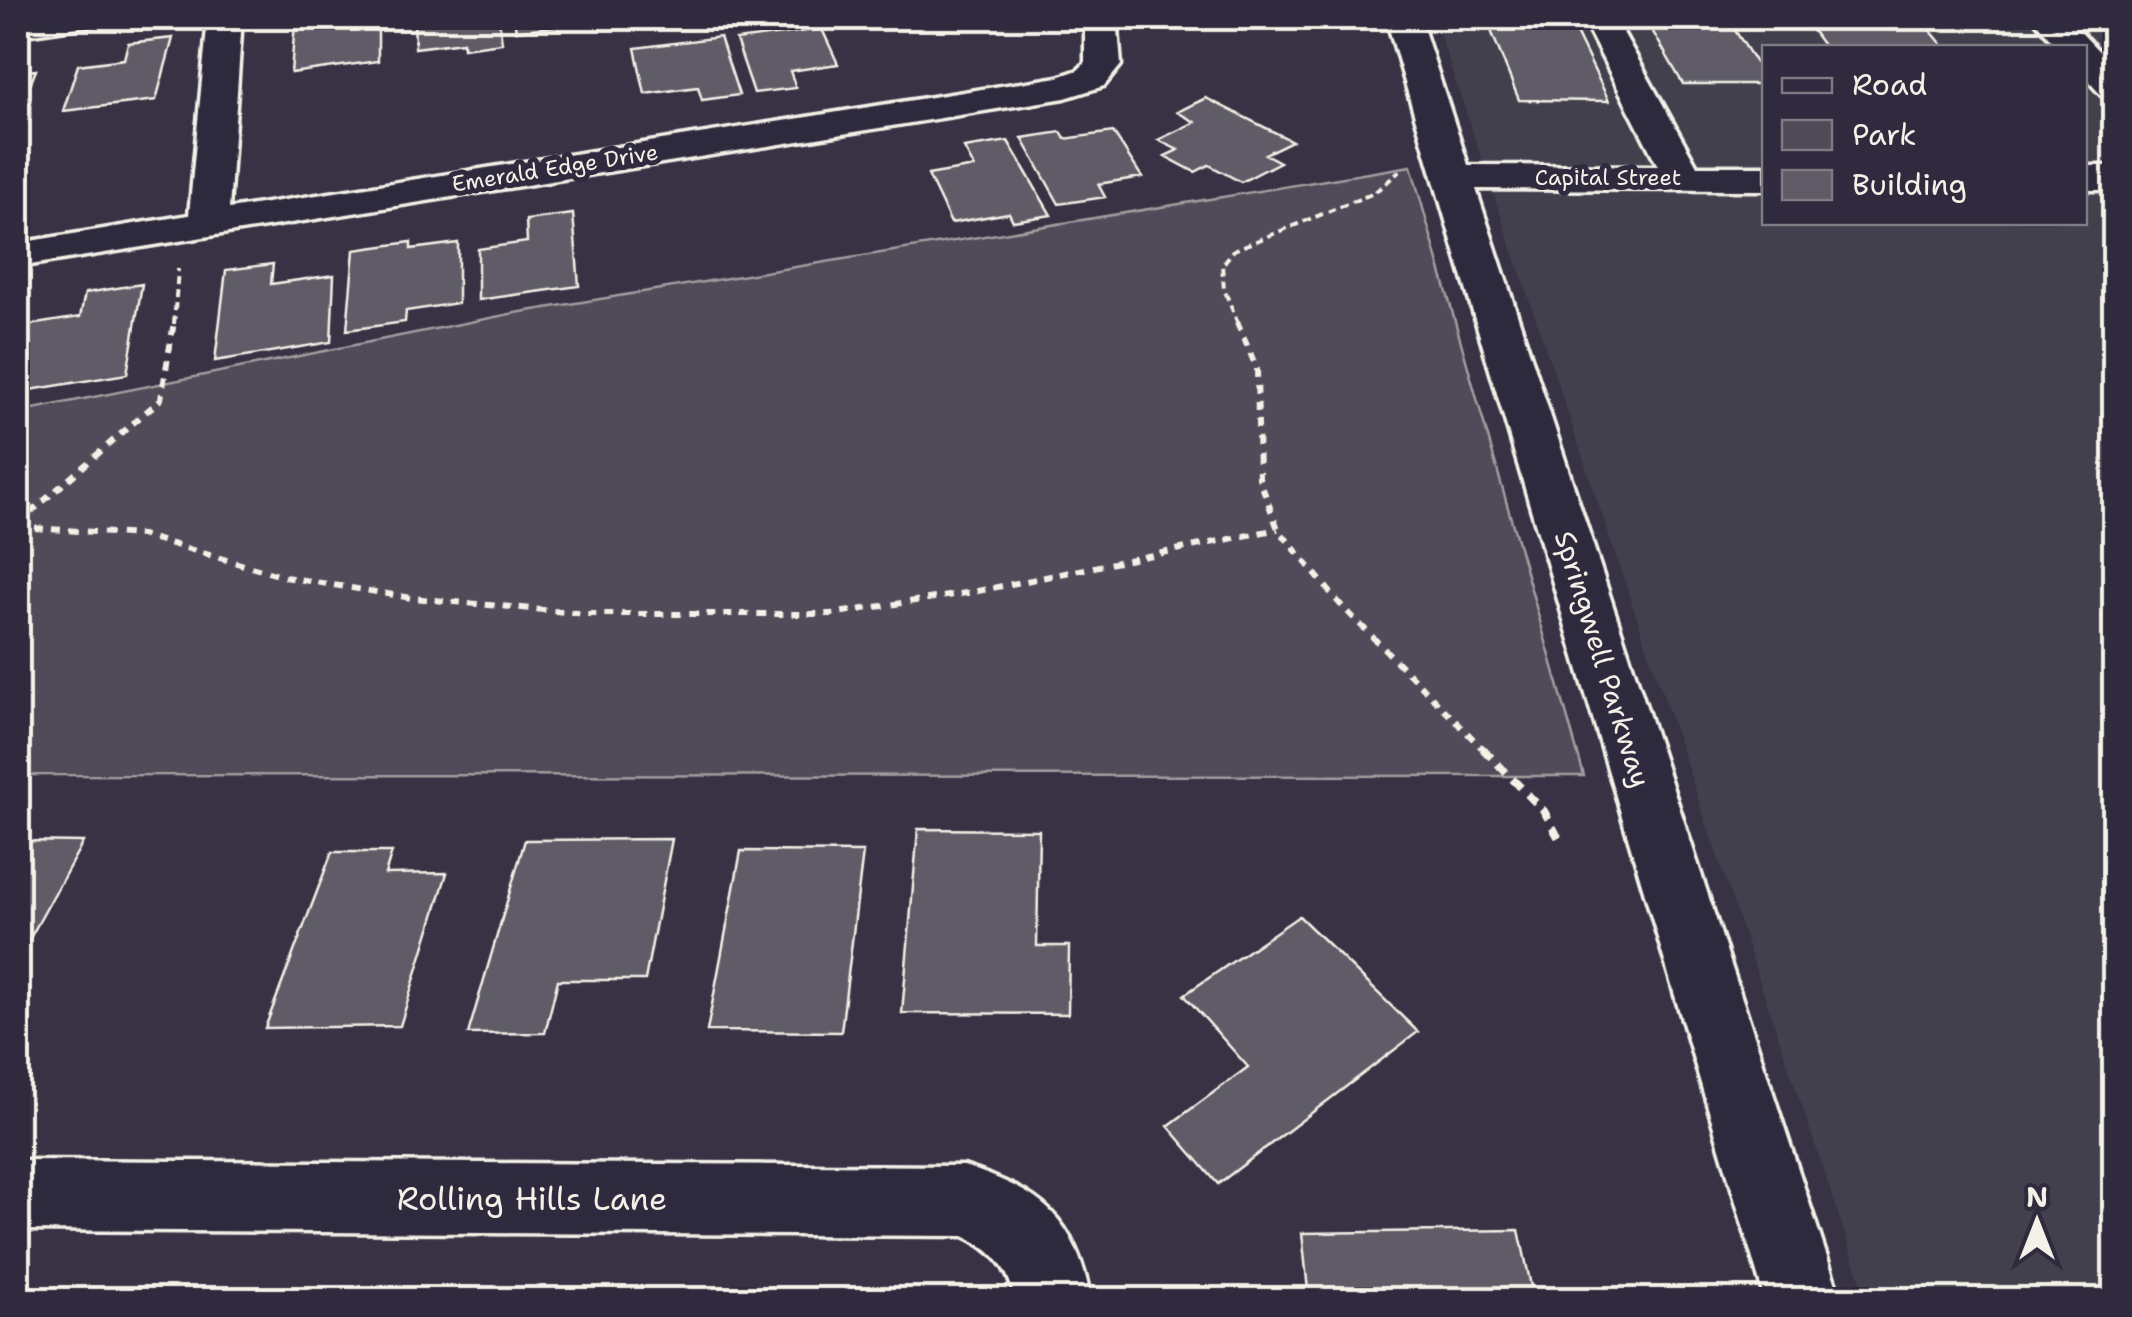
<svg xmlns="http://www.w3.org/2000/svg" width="2132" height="1317" viewBox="0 0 2132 1317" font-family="'Shantell Sans',sans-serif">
<rect width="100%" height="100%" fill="#373244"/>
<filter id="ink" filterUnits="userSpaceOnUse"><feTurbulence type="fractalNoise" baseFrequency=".01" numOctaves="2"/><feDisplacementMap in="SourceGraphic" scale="20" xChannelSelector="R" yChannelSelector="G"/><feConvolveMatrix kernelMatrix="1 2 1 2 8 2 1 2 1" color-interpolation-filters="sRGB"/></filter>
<g filter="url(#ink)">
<path fill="#433f4e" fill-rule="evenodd" d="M 1434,18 L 2114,18 L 2114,1299 L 1867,1299 ZM 1764,48 L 2084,48 L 2084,222 L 1764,222 Z"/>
<path fill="#504b59" stroke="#a29ea0" stroke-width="2.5" d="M 1411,166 L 1584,776 L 18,775 L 18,412 L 515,313 Z"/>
<path fill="#5f5c67" stroke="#f4f1e8" stroke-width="2.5" d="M 332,18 L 331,30 L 378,24 L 378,61 L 291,73 L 295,22 Z
M 414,18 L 499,18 L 502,43 L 463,48 L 463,42 L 415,48 Z
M 514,18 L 601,18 L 601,21 L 516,31 Z
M 1486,18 L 1569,18 L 1609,101 L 1519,100 Z
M 1645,18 L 1727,18 L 1764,75 L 1764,84 L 1683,84 Z
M 1803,18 L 1920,18 L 1945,48 L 1825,48 Z
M 822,29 L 838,64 L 790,71 L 796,88 L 754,93 L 736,40 Z
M 720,37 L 739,95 L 702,100 L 698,87 L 645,94 L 635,48 Z
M 173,38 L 156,100 L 63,111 L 78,65 L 124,59 L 128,43 Z
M 36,70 L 18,115 L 18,72 Z
M 1206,98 L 1292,141 L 1265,154 L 1280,162 L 1241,182 L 1209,165 L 1195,172 L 1165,156 L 1178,150 L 1158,140 L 1195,122 L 1177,112 Z
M 1061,132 L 1065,139 L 1113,132 L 1142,177 L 1098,184 L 1105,197 L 1059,204 L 1022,138 Z
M 1008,141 L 1051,215 L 1013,221 L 1009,213 L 951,223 L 928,175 L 974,167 L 964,148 Z
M 573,214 L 579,286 L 478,300 L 478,249 L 527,242 L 526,220 Z
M 411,242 L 411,249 L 458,243 L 458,303 L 406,311 L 405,322 L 347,330 L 354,250 Z
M 273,264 L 271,284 L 334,275 L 331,342 L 215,361 L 226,270 Z
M 142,284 L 127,374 L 18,392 L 18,348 L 23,326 L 80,317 L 85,293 Z
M 918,829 L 1039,830 L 1037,946 L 1069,946 L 1068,1014 L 902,1013 Z
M 672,839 L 645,980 L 558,980 L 545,1033 L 468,1034 L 525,840 Z
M 18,841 L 83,842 L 18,960 Z
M 741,851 L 863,852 L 841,1032 L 707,1031 Z
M 332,852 L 392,852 L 385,874 L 447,873 L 400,1026 L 265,1028 Z
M 1299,916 L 1418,1032 L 1218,1184 L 1168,1126 L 1248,1067 L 1184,995 Z
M 1519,1230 L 1534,1300 L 1309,1300 L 1302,1233 Z"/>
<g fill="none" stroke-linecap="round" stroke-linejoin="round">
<defs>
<path id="minor" d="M 18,18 L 98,18 L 93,25 L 18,36 Z
M 208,18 L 242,18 L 229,209 L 1058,77 L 1078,70 L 1085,63 L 1085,18 L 1117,18 L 1121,65 L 1104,86 L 1065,98 L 18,267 L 18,243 L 189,215 Z
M 1386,18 L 1420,18 L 1468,165 L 1658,166 L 1582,18 L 1615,18 L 1697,166 L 1764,166 L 1764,190 L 1476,189 L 1841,1300 L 1765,1300 Z
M 2033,18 L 2067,18 L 2114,67 L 2114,98 L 2101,95 L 2084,76 L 2084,48 L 2058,48 Z
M 2084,166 L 2114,166 L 2114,190 L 2084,190 Z
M 18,1160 L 964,1166 C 1042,1192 1074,1216 1091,1300 L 1015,1300 C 1009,1268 994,1250 964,1236 L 18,1230 Z"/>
</defs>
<use href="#minor" stroke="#f4f1e8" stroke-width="7"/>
<path stroke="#f4f1e8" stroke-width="4" stroke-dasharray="8 5" stroke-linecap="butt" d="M 174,324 L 178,269
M 1238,324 L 1224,289 L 1222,265 L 1234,250 L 1374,193 L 1400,171"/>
<path stroke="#f4f1e8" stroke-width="6" stroke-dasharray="9 8" stroke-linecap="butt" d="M 1237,322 L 1257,369 L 1259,478 L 1278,529 L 1340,604 L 1486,752
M 18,527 L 141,535 L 285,577 L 412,598 L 587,614 L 831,614 L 973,592 L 1278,529
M 21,527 L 31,512 L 161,399 L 174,322"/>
<path stroke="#f4f1e8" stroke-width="8" stroke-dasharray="12 9" stroke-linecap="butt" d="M 1483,749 L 1544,811 L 1562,844"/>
<use href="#minor" fill="#2f2a3d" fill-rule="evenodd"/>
</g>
</g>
<g text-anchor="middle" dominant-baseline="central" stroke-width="10" stroke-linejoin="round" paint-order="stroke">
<g font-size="22" fill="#f4f1e8" stroke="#2f2a3d">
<text transform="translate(555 168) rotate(-9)">Emerald Edge Drive</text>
<text x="1608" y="177">Capital Street</text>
</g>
<g font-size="28" fill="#f4f1e8" stroke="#2f2a3d">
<text transform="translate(1603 659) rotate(73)">Springwell Parkway</text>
</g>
<g font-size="32" fill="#f4f1e8" stroke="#2f2a3d">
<text x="532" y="1198">Rolling Hills Lane</text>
</g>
</g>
<rect width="2132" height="1317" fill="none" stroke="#2f2a3d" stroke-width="60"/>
<rect x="30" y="30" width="2072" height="1257" fill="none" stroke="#f4f1e8" stroke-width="4" filter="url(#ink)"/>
<rect x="1762" y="45" width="325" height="180" fill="#2f2a3d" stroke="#7e7a81" stroke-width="2.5"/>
<rect x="1782" y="78" width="50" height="15" fill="#2f2a3d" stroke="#7e7a81" stroke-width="2.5"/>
<text x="1852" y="95" font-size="30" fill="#f4f1e8">Road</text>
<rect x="1782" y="120" width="50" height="30" fill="#504b59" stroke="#7e7a81" stroke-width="2.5"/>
<text x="1852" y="145" font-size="30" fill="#f4f1e8">Park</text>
<rect x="1782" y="170" width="50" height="30" fill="#5f5c67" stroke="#7e7a81" stroke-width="2.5"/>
<text x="1852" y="195" font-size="30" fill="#f4f1e8">Building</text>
<g transform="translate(2037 1222)" stroke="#2f2a3d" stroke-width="8" paint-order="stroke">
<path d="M0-8L18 38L0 25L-18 38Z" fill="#f4f1e8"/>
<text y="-15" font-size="28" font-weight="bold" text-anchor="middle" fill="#f4f1e8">N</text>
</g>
</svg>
